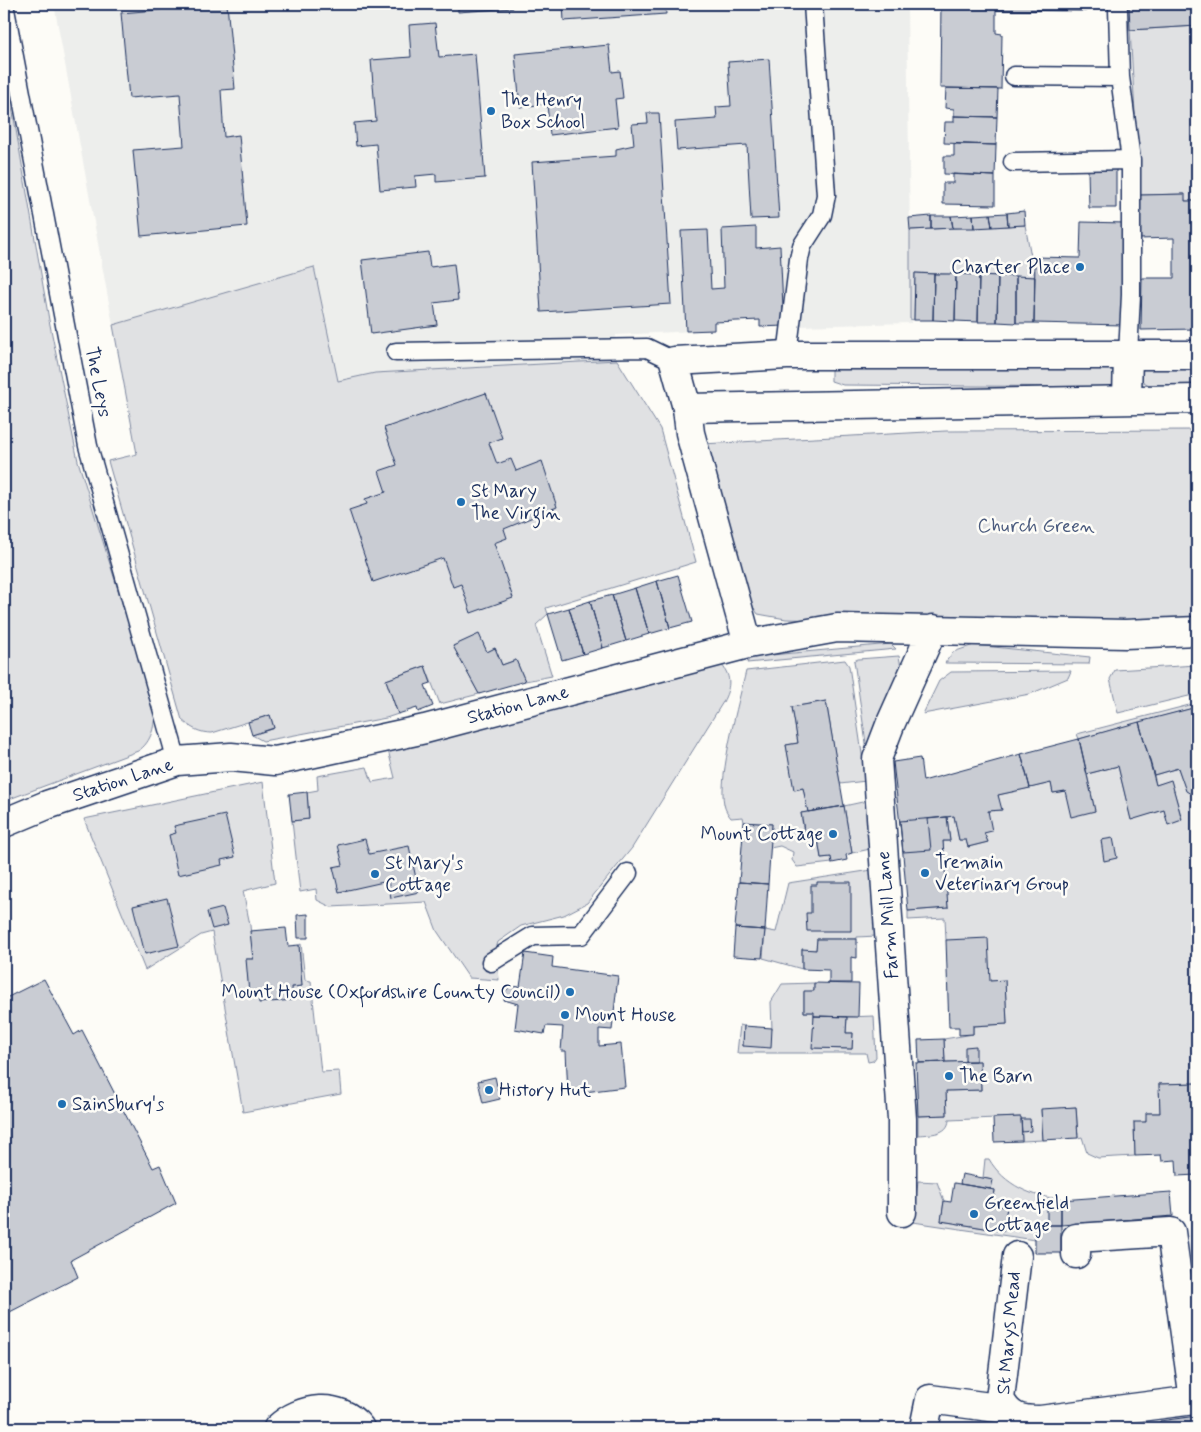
<svg xmlns="http://www.w3.org/2000/svg" width="1201" height="1432" viewBox="0 0 1201 1432" font-family="Mynerve,sans-serif">
<rect width="100%" height="100%" fill="#fdfcf7"/>
<filter id="ink" filterUnits="userSpaceOnUse"><feTurbulence type="fractalNoise" baseFrequency=".02" numOctaves="2"/><feDisplacementMap in="SourceGraphic" scale="10" xChannelSelector="R" yChannelSelector="G"/><feConvolveMatrix kernelMatrix="1 2 1 2 8 2 1 2 1" color-interpolation-filters="sRGB"/></filter>
<g filter="url(#ink)">
<path fill="#edeeec" d="M 54,4 L 907,4 L 911,323 L 760,327 L 760,320 L 714,322 L 714,330 L 616,335 L 617,360 L 375,373 L 338,381 L 314,267 L 113,325 Z"/>
<path fill="#e0e1e3" stroke="#7e88a0" d="M 1197,26 L 1197,201 L 1185,201 L 1184,194 L 1140,195 L 1130,30 Z
M 4,61 L 49,320 L 78,461 L 155,709 C 155,725 152,742 138,751 L 4,801 Z
M 1025,225 L 1035,277 L 915,273 L 914,320 L 910,319 L 910,230 Z
M 314,267 L 338,381 L 375,373 L 617,360 L 660,429 L 696,562 L 546,608 L 548,614 L 536,625 L 552,676 L 525,681 L 516,660 L 502,665 L 495,648 L 487,652 L 479,635 L 453,646 L 479,694 L 440,704 L 425,666 L 386,680 L 398,714 L 386,718 L 263,741 L 252,735 L 274,728 L 270,715 L 212,733 C 199,733 191,728 182,720 L 108,461 L 137,454 L 113,325 Z
M 1197,364 L 1197,386 L 1149,385 L 1140,380 L 1141,367 Z
M 831,367 L 1112,367 L 1116,369 L 1116,383 L 1109,387 L 843,385 L 831,381 Z
M 1197,430 L 1197,618 L 1079,622 L 824,620 L 786,619 L 758,614 L 741,589 L 702,444 L 946,431 Z
M 891,644 L 896,649 L 747,663 L 750,657 Z
M 974,645 L 1090,657 L 1089,664 L 945,663 L 953,652 Z
M 899,656 L 901,668 L 867,750 L 854,661 L 858,659 Z
M 845,660 L 849,666 L 866,781 L 840,784 L 826,701 L 792,707 L 798,743 L 786,745 L 795,790 L 803,788 L 808,812 L 801,813 L 804,835 L 817,833 L 821,858 L 831,857 L 832,863 L 797,867 L 792,860 L 793,852 L 780,846 L 770,848 L 772,824 L 744,822 L 743,817 L 731,818 C 728,814 725,810 724,804 C 718,776 739,701 746,671 Z
M 722,665 C 732,678 730,688 723,702 L 632,848 L 587,903 L 564,915 L 521,926 L 498,942 L 496,949 L 499,980 L 469,978 L 437,931 L 426,902 L 331,907 L 317,900 L 316,889 L 300,892 L 292,821 L 309,819 L 307,792 L 318,790 L 317,776 L 367,767 L 372,782 L 395,778 L 388,750 Z
M 1197,665 L 1197,694 L 1118,713 L 1110,679 L 1115,670 Z
M 1071,671 L 1068,678 L 1030,694 L 923,714 L 939,681 L 951,672 Z
M 1197,703 L 1197,707 L 1079,739 L 1077,734 Z
M 1118,766 L 1131,819 L 1164,810 L 1168,824 L 1182,819 L 1171,781 L 1156,785 L 1154,775 L 1178,768 L 1186,790 L 1197,797 L 1197,1083 L 1159,1084 L 1160,1113 L 1147,1113 L 1146,1122 L 1134,1123 L 1135,1156 L 1098,1158 L 1087,1153 L 1082,1137 L 1078,1138 L 1076,1107 L 1041,1110 L 1043,1140 L 1022,1141 L 1020,1117 L 949,1120 C 948,1135 930,1134 918,1135 L 918,1116 L 947,1115 L 946,1091 L 981,1090 L 980,1061 L 945,1062 L 944,1039 L 973,1034 L 973,1026 L 1007,1024 L 1005,981 L 990,981 L 946,940 L 945,918 L 908,920 L 908,911 L 948,908 L 943,841 L 950,841 L 947,817 L 954,816 L 959,840 L 966,840 L 968,847 L 988,842 L 984,833 L 988,811 L 1001,810 L 998,795 L 1051,783 L 1053,793 L 1065,791 L 1095,811 L 1087,774 Z
M 263,782 L 275,883 L 243,891 L 250,925 L 253,959 L 247,959 L 249,993 L 302,986 L 299,945 L 301,944 L 305,980 L 311,981 L 321,1072 L 339,1071 L 341,1094 L 243,1112 L 212,932 L 201,935 L 145,970 L 84,819 Z
M 867,801 L 870,849 L 852,853 L 844,806 Z
M 872,870 L 877,936 L 857,937 L 857,939 L 817,939 L 816,950 L 802,950 L 802,969 L 763,958 L 765,930 L 776,932 L 788,883 Z
M 814,983 L 814,991 L 804,992 L 804,1012 L 814,1012 L 813,1048 L 852,1049 L 853,1033 L 846,1033 L 847,1017 L 874,1016 L 876,1057 L 873,1061 L 868,1062 L 866,1053 L 737,1053 L 740,1025 L 744,1026 L 743,1046 L 772,1030 L 771,1002 L 782,984 Z
M 985,1159 L 989,1159 C 1003,1184 1034,1199 1061,1198 L 1061,1225 L 1035,1225 L 1035,1240 L 913,1222 L 918,1181 L 937,1182 L 944,1201 L 941,1221 L 1003,1231 L 1007,1207 L 993,1205 L 995,1190 L 991,1189 L 992,1180 L 983,1178 Z"/>
<path fill="#c9ccd3" stroke="#1b2f5e" d="M 227,4 L 235,89 L 221,90 L 224,137 L 239,135 L 247,226 L 141,236 L 133,150 L 184,146 L 180,94 L 129,98 L 121,13 Z
M 361,4 L 442,4 L 362,10 Z
M 458,4 L 513,4 L 513,8 L 458,12 Z
M 563,4 L 665,4 L 666,14 L 564,21 Z
M 936,4 L 996,4 L 996,33 L 1002,34 L 1001,89 L 940,88 L 941,4 Z
M 996,4 L 1086,4 L 1086,11 L 996,10 Z
M 1129,4 L 1197,4 L 1197,26 L 1130,30 Z
M 435,23 L 439,57 L 475,54 L 485,178 L 436,182 L 436,174 L 415,176 L 416,187 L 380,190 L 376,144 L 356,146 L 354,123 L 376,121 L 371,60 L 411,57 L 409,25 Z
M 609,45 L 612,72 L 620,71 L 623,98 L 615,99 L 618,127 L 550,135 L 547,104 L 520,107 L 515,54 Z
M 769,59 L 779,218 L 751,219 L 747,145 L 677,150 L 675,122 L 717,119 L 716,107 L 731,106 L 728,62 Z
M 946,88 L 998,89 L 997,117 L 954,116 L 954,109 L 945,108 Z
M 647,113 L 659,113 L 671,304 L 541,312 L 532,162 L 616,156 L 616,149 L 634,145 L 632,124 L 648,123 Z
M 954,116 L 997,117 L 996,145 L 944,143 L 945,122 L 954,122 Z
M 954,144 L 996,145 L 995,176 L 944,174 L 944,156 L 954,156 Z
M 1116,169 L 1116,208 L 1089,208 L 1088,170 Z
M 953,174 L 995,176 L 995,205 L 943,204 L 943,183 L 953,183 Z
M 1185,194 L 1185,201 L 1197,201 L 1197,329 L 1141,330 L 1142,278 L 1174,278 L 1174,238 L 1139,239 L 1140,195 Z
M 1024,211 L 1025,225 L 1008,226 L 1007,213 Z
M 1007,213 L 1008,226 L 992,227 L 990,214 Z
M 990,214 L 992,227 L 974,228 L 973,215 Z
M 973,215 L 974,228 L 953,228 L 951,216 Z
M 931,216 L 951,216 L 953,228 L 931,229 Z
M 931,216 L 931,229 L 910,230 L 909,218 Z
M 1081,222 L 1125,223 L 1124,325 L 1034,323 L 1035,257 L 1080,258 Z
M 756,227 L 756,248 L 780,246 L 784,326 L 760,327 L 760,320 L 714,322 L 714,330 L 686,331 L 681,231 L 708,230 L 711,289 L 724,288 L 722,229 Z
M 428,252 L 430,267 L 454,264 L 458,300 L 434,303 L 437,325 L 371,334 L 362,260 Z
M 915,273 L 934,274 L 933,320 L 914,320 Z
M 934,274 L 956,274 L 955,321 L 933,320 Z
M 956,274 L 979,275 L 978,322 L 955,321 Z
M 979,275 L 998,276 L 997,322 L 978,322 Z
M 998,276 L 1016,276 L 1016,323 L 997,322 Z
M 1016,276 L 1035,277 L 1034,323 L 1016,323 Z
M 486,393 L 502,438 L 489,443 L 497,464 L 511,459 L 516,471 L 542,461 L 557,507 L 504,529 L 507,538 L 494,543 L 513,598 L 471,613 L 461,584 L 453,587 L 443,558 L 373,582 L 349,510 L 367,504 L 365,499 L 386,492 L 379,471 L 397,465 L 384,428 Z
M 678,575 L 692,622 L 670,628 L 657,581 Z
M 657,581 L 670,628 L 649,634 L 635,588 Z
M 635,588 L 649,634 L 626,641 L 612,595 Z
M 612,595 L 626,641 L 603,648 L 590,601 Z
M 590,601 L 603,648 L 583,654 L 569,608 Z
M 569,608 L 583,654 L 562,660 L 548,614 Z
M 479,634 L 487,652 L 495,648 L 502,665 L 516,660 L 525,681 L 479,694 L 453,646 Z
M 425,666 L 431,683 L 425,685 L 433,706 L 418,712 L 417,708 L 398,714 L 386,680 Z
M 826,701 L 844,806 L 808,812 L 803,788 L 794,790 L 786,745 L 798,743 L 792,707 Z
M 1197,707 L 1197,797 L 1196,797 L 1186,791 L 1178,768 L 1154,775 L 1139,722 Z
M 270,715 L 274,728 L 252,735 L 248,722 Z
M 1139,722 L 1156,785 L 1171,780 L 1182,820 L 1168,825 L 1164,810 L 1131,820 L 1118,766 L 1087,774 L 1079,739 Z
M 1079,739 L 1095,811 L 1071,817 L 1065,791 L 1053,793 L 1051,783 L 1030,788 L 1021,754 Z
M 1021,754 L 1030,788 L 998,795 L 1002,810 L 988,811 L 992,831 L 984,833 L 988,842 L 968,847 L 966,840 L 959,840 L 954,816 L 928,819 L 931,850 L 903,852 L 893,762 L 920,758 L 923,781 Z
M 307,792 L 309,819 L 292,821 L 289,794 Z
M 844,806 L 852,853 L 846,855 L 847,860 L 832,863 L 831,857 L 821,858 L 817,833 L 805,835 L 801,813 Z
M 225,815 L 235,857 L 221,860 L 222,865 L 178,875 L 169,835 L 176,833 L 174,826 Z
M 947,817 L 950,841 L 943,841 L 948,908 L 908,911 L 900,821 Z
M 744,822 L 772,824 L 768,884 L 739,882 Z
M 1113,838 L 1117,858 L 1104,861 L 1101,840 Z
M 365,839 L 369,854 L 409,846 L 419,892 L 391,898 L 388,881 L 339,892 L 333,867 L 343,865 L 338,845 Z
M 739,882 L 768,884 L 765,930 L 735,928 Z
M 817,882 L 851,882 L 851,931 L 807,931 L 806,913 L 811,913 L 811,885 L 817,885 Z
M 167,898 L 179,946 L 145,954 L 133,906 Z
M 223,908 L 228,925 L 212,929 L 207,912 Z
M 308,914 L 308,938 L 298,938 L 297,915 Z
M 286,928 L 288,946 L 299,945 L 302,986 L 292,987 L 293,1000 L 259,1003 L 258,992 L 249,993 L 246,959 L 253,959 L 250,931 Z
M 735,928 L 765,930 L 762,958 L 733,956 Z
M 988,938 L 990,981 L 1005,980 L 1007,1024 L 973,1026 L 973,1034 L 959,1035 L 959,1027 L 949,1027 L 946,940 Z
M 817,939 L 857,939 L 857,958 L 851,957 L 851,983 L 829,983 L 829,970 L 802,969 L 802,949 L 816,950 Z
M 525,953 L 553,957 L 552,967 L 618,976 L 612,1030 L 599,1029 L 599,1046 L 621,1044 L 625,1087 L 568,1094 L 566,1051 L 561,1051 L 563,1027 L 546,1026 L 544,1034 L 515,1029 L 518,1004 L 504,1000 L 505,991 L 511,986 L 520,987 Z
M 44,979 L 74,1035 L 82,1030 L 153,1168 L 160,1165 L 176,1203 L 71,1260 L 78,1277 L 4,1315 L 4,999 Z
M 814,983 L 859,984 L 858,1017 L 814,1016 L 814,1012 L 804,1012 L 804,991 L 814,991 Z
M 814,1016 L 847,1017 L 846,1033 L 853,1033 L 852,1049 L 812,1048 Z
M 744,1026 L 772,1028 L 771,1048 L 743,1046 Z
M 944,1039 L 945,1062 L 919,1063 L 918,1040 Z
M 976,1046 L 976,1061 L 965,1061 L 965,1047 Z
M 980,1061 L 981,1090 L 946,1091 L 947,1115 L 918,1116 L 916,1063 Z
M 495,1077 L 500,1099 L 483,1103 L 478,1081 Z
M 1197,1083 L 1197,1175 L 1177,1176 L 1176,1160 L 1162,1161 L 1161,1155 L 1135,1156 L 1134,1122 L 1146,1122 L 1146,1113 L 1160,1113 L 1159,1084 Z
M 1076,1107 L 1078,1138 L 1043,1140 L 1041,1109 Z
M 1021,1117 L 1022,1141 L 994,1142 L 993,1118 Z
M 1021,1119 L 1030,1119 L 1031,1131 L 1022,1132 Z
M 962,1174 L 993,1180 L 991,1189 L 960,1184 Z
M 954,1183 L 995,1190 L 993,1205 L 1007,1207 L 1003,1231 L 941,1221 L 944,1201 L 951,1202 Z
M 1171,1192 L 1173,1216 L 1061,1225 L 1061,1200 Z
M 1061,1204 L 1061,1225 L 1047,1225 L 1047,1205 Z
M 1035,1225 L 1061,1225 L 1061,1253 L 1035,1253 Z
M 1197,1416 L 1197,1428 L 1152,1428 L 1152,1426 L 1160,1425 L 1160,1421 Z"/>
<g fill="none" stroke-linecap="round" stroke-linejoin="round">
<defs>
<path id="lane" d="M 4,4 L 88,446 L 177,761
M 1118,9 L 1120,77 L 1131,160 L 1131,295 L 1128,354
M 1014,76 L 1120,77
M 1013,162 L 1131,160
M 396,352 L 647,348 L 674,361
M 787,355 L 799,259 L 802,246 L 822,215 L 826,195 L 813,4
M 491,962 L 533,936 L 581,935 L 628,873"/>
<path id="street" d="M 1127,399 L 1128,354
M 687,408 L 1197,399
M 748,644 L 690,433 L 687,408 L 674,361 L 787,355 L 1197,355
M 4,823 L 47,805 L 177,761 L 231,757 L 275,761 L 310,754 L 425,729 L 748,644 L 837,628 L 1125,634 L 1197,631
M 902,1212 L 902,1119 L 877,759 L 890,725 L 933,629
M 1017,1256 L 1000,1399 C 1009,1418 1021,1420 1040,1420
M 278,1428 C 300,1407 339,1401 360,1428
M 924,1428 L 930,1399 L 1005,1409
M 1041,1428 L 1040,1420 L 1194,1400 L 1171,1232 L 1076,1238 L 1076,1254"/>
</defs>
<use href="#lane" stroke="#1b2f5e" stroke-width="21"/>
<use href="#street" stroke="#1b2f5e" stroke-width="31"/>
<use href="#lane" stroke="#fdfcf7" stroke-width="18"/>
<use href="#street" stroke="#fdfcf7" stroke-width="28"/>
</g>
</g>
<g fill="#1f6fb2" stroke="#fdfcf7" stroke-width="2">
<circle cx="491" cy="111" r="5"/>
<circle cx="1080" cy="267" r="5"/>
<circle cx="461" cy="502" r="5"/>
<circle cx="833" cy="834" r="5"/>
<circle cx="925" cy="873" r="5"/>
<circle cx="375" cy="874" r="5"/>
<circle cx="570" cy="992" r="5"/>
<circle cx="565" cy="1015" r="5"/>
<circle cx="949" cy="1076" r="5"/>
<circle cx="489" cy="1090" r="5"/>
<circle cx="62" cy="1104" r="5"/>
<circle cx="974" cy="1214" r="5"/>
</g>
<g text-anchor="middle" dominant-baseline="central" stroke-width="5" stroke-linejoin="round" paint-order="stroke">
<g font-size="19" fill="#1b2f5e" stroke="#fdfcf7" text-anchor="start">
<text x="501" y="100">The Henry<tspan x="501" dy="22">Box School</tspan></text>
<text x="1070" y="267" text-anchor="end">Charter Place</text>
<text x="471" y="491">St Mary<tspan x="471" dy="22">The Virgin</tspan></text>
<text x="823" y="834" text-anchor="end">Mount Cottage</text>
<text x="935" y="862">Tremain<tspan x="935" dy="22">Veterinary Group</tspan></text>
<text x="385" y="863">St Mary's<tspan x="385" dy="22">Cottage</tspan></text>
<text x="560" y="992" text-anchor="end">Mount House (Oxfordshire County Council)</text>
<text x="575" y="1015">Mount House</text>
<text x="959" y="1076">The Barn</text>
<text x="499" y="1090">History Hut</text>
<text x="72" y="1104">Sainsbury's</text>
<text x="984" y="1203">Greenfield<tspan x="984" dy="22">Cottage</tspan></text>
</g>
<g font-size="19" fill="#1b2f5e" stroke="#fdfcf7">
<text transform="translate(98 382) rotate(79)">The Leys</text>
<text transform="translate(518 705) rotate(-15)">Station Lane</text>
<text transform="translate(123 780) rotate(-18)">Station Lane</text>
<text transform="translate(888 915) rotate(-94)">Farm Mill Lane</text>
<text transform="translate(1009 1333) rotate(-85)">St Marys Mead</text>
</g>
<g font-size="19" fill="#4c5c7f" stroke="#fdfcf7">
<text x="1036" y="526">Church Green</text>
</g>
</g>
<rect width="1201" height="1432" fill="none" stroke="#fdfcf7" stroke-width="20"/>
<rect x="10" y="10" width="1181" height="1412" fill="none" stroke="#1b2f5e" stroke-width="2" filter="url(#ink)"/>
</svg>
